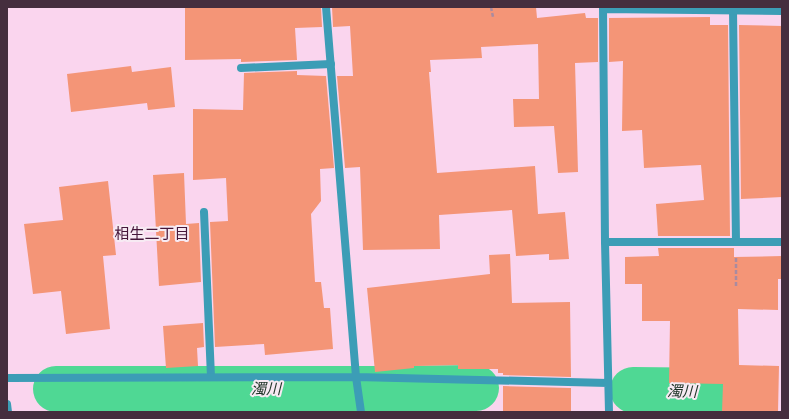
<svg xmlns="http://www.w3.org/2000/svg" width="789" height="419" viewBox="0 0 789 419" font-family="'PT Sans Narrow','Noto Sans JP',sans-serif">
<rect width="100%" height="100%" fill="#fad5ee"/>
<g fill="none" stroke-linecap="round" stroke-linejoin="round">
<path stroke="#4fd894" stroke-width="46" d="M 56,389 L 388,389 L 476,388
M 633,390 L 731,391"/>
</g>
<path fill="#f49577" d="M 185,7 L 321,7 L 322,27 L 295,28 L 297,60 L 241,62 L 241,59 L 185,60 Z
M 332,7 L 536,7 L 537,18 L 585,13 L 586,18 L 598,18 L 598,62 L 575,63 L 578,172 L 558,173 L 554,126 L 514,127 L 513,99 L 539,99 L 538,44 L 481,47 L 482,58 L 430,60 L 431,72 L 429,72 L 437,173 L 535,166 L 538,214 L 565,212 L 569,259 L 549,260 L 549,254 L 516,256 L 512,210 L 439,215 L 440,249 L 363,250 L 360,167 L 345,168 L 337,76 L 353,76 L 350,26 L 333,27 Z
M 710,17 L 710,25 L 728,25 L 730,236 L 658,236 L 656,204 L 704,200 L 701,165 L 644,168 L 642,130 L 622,131 L 623,61 L 609,62 L 609,18 Z
M 739,25 L 782,26 L 782,197 L 741,199 Z
M 131,66 L 132,72 L 171,67 L 175,107 L 148,110 L 147,103 L 71,112 L 67,74 Z
M 297,71 L 297,75 L 326,76 L 334,168 L 320,169 L 321,201 L 311,214 L 315,282 L 321,282 L 324,308 L 330,308 L 333,349 L 265,355 L 264,344 L 215,347 L 210,222 L 228,221 L 226,178 L 193,180 L 193,109 L 243,110 L 244,73 Z
M 184,173 L 186,224 L 199,223 L 201,282 L 159,286 L 153,175 Z
M 108,181 L 116,255 L 103,256 L 110,329 L 66,334 L 61,291 L 33,294 L 24,224 L 63,220 L 59,187 Z
M 658,248 L 734,248 L 734,257 L 782,256 L 782,279 L 778,279 L 778,310 L 738,309 L 739,365 L 779,366 L 778,412 L 722,412 L 723,384 L 669,383 L 670,321 L 642,321 L 642,284 L 625,284 L 625,257 L 659,256 Z
M 510,254 L 512,303 L 570,302 L 571,377 L 503,375 L 503,373 L 498,373 L 498,369 L 458,369 L 458,365 L 414,366 L 414,368 L 375,372 L 367,288 L 490,274 L 489,255 Z
M 203,323 L 204,347 L 197,348 L 198,366 L 166,368 L 163,326 Z
M 503,386 L 571,388 L 571,412 L 503,412 Z"/>
<g fill="none" stroke-linecap="round" stroke-linejoin="round">
<path stroke="#a98ba0" stroke-width="2.5" stroke-dasharray="4 2" stroke-linecap="butt" d="M 491,7 L 493,17
M 736,258 L 736,287"/>
<path stroke="#3c9db6" stroke-width="8" d="M 733,10 L 736,242
M 241,68 L 331,64
M 204,212 L 211,377
M 605,242 L 782,242"/>
<path stroke="#3c9db6" stroke-width="8" d="M 326,7 L 356,377 L 361,412
M 603,7 L 605,242 L 609,412
M 603,9 L 782,11
M 7,378 L 356,377 L 608,383
M 7,404 L 8,412"/>
</g>
<g text-anchor="middle" dominant-baseline="central" stroke-width="4" stroke-linejoin="round" paint-order="stroke">
<g font-size="15" fill="#45163a" stroke="#f7eaf3">
<text x="152" y="233">相生二丁目</text>
</g>
<g font-size="15" font-style="italic" fill="#1d3326" stroke="#f7eaf3">
<text x="266" y="388">濁川</text>
<text transform="translate(682 391) rotate(1)">濁川</text>
</g>
</g>
<rect width="789" height="419" fill="none" stroke="#452e3e" stroke-width="16"/>
</svg>
